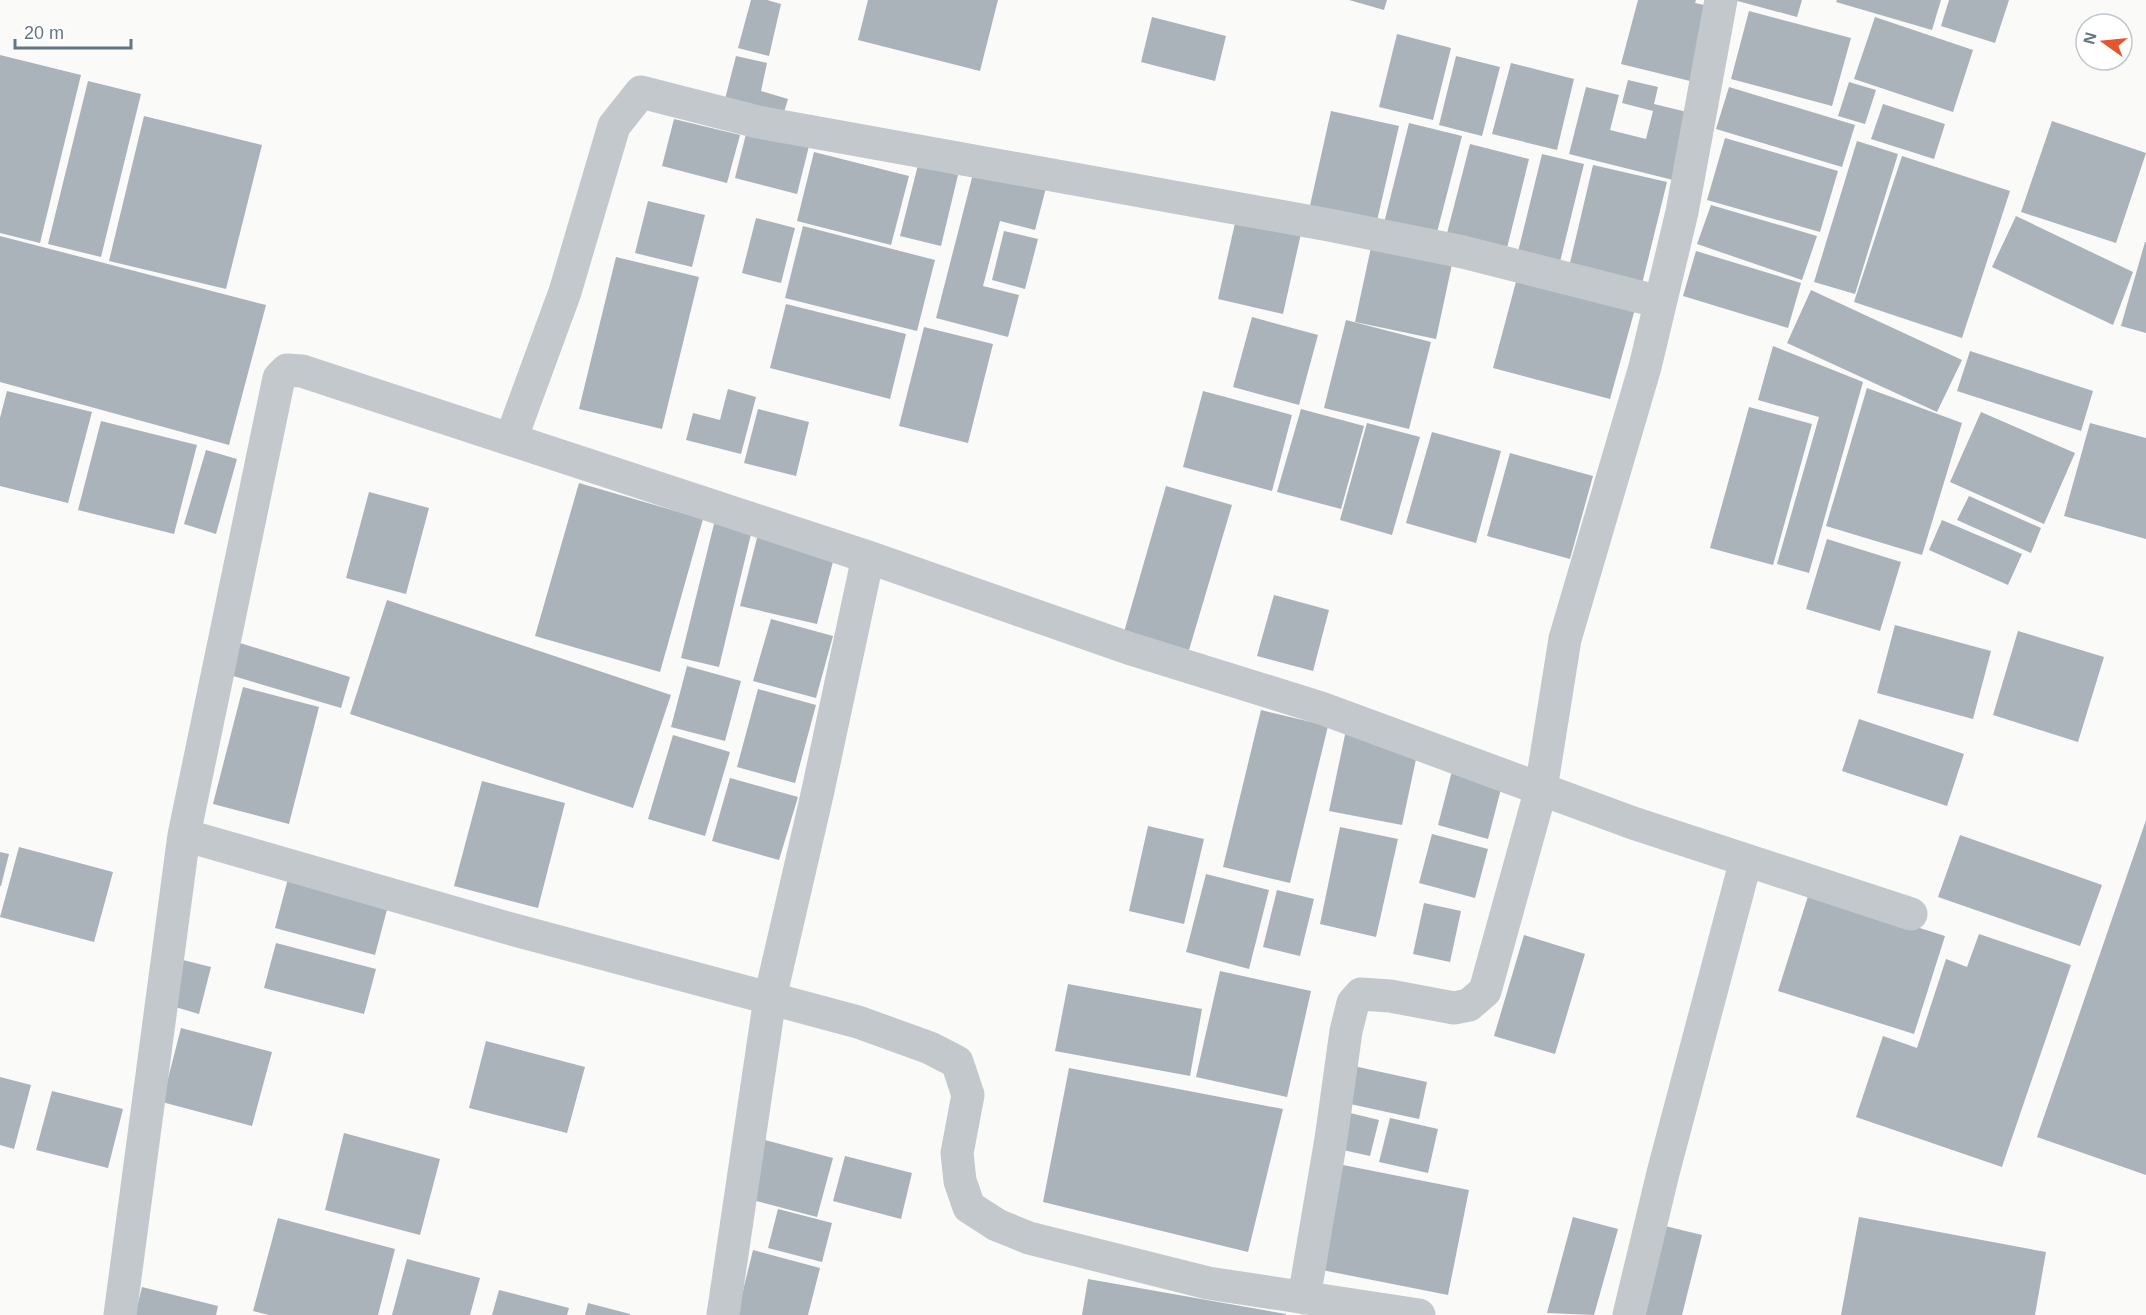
<svg xmlns="http://www.w3.org/2000/svg" width="2146" height="1315" viewBox="0 0 2146 1315" font-family="Helvetica,sans-serif">
<rect width="100%" height="100%" fill="#fafaf8"/>
<path fill="#aab3b9" d="M 751,0 L 767,0 L 781,4 L 769,56 L 738,48 Z
M 868,0 L 998,0 L 980,71 L 858,40 Z
M 1349,0 L 1387,0 L 1384,10 Z
M 1638,0 L 1696,0 L 1695,3 L 1709,6 L 1690,81 L 1621,64 Z
M 1734,0 L 1802,0 L 1797,17 Z
M 1837,0 L 1941,0 L 1932,30 L 1836,2 Z
M 1949,0 L 2009,0 L 1995,43 L 1941,26 Z
M 1749,11 L 1851,38 L 1832,106 L 1731,79 Z
M 1152,17 L 1226,36 L 1215,81 L 1141,62 Z
M 1875,17 L 1973,50 L 1953,112 L 1854,79 Z
M 1397,34 L 1451,48 L 1433,120 L 1379,107 Z
M 0,55 L 81,75 L 40,243 L 0,233 Z
M 736,56 L 767,63 L 761,91 L 788,99 L 781,122 L 723,107 Z
M 1456,56 L 1500,67 L 1482,136 L 1439,125 Z
M 1511,63 L 1574,79 L 1557,150 L 1492,134 Z
M 1628,80 L 1658,87 L 1654,104 L 1695,114 L 1677,181 L 1569,154 L 1586,87 L 1619,95 L 1610,130 L 1646,139 L 1653,111 L 1622,103 Z
M 88,81 L 141,94 L 101,257 L 48,244 Z
M 1849,82 L 1876,90 L 1865,124 L 1838,116 Z
M 1729,87 L 1855,125 L 1842,167 L 1716,129 Z
M 1883,104 L 1945,124 L 1934,159 L 1871,139 Z
M 1331,111 L 1399,126 L 1376,225 L 1309,210 Z
M 144,116 L 262,145 L 226,289 L 109,261 Z
M 674,119 L 740,135 L 727,183 L 662,166 Z
M 2052,121 L 2146,153 L 2116,243 L 2021,212 Z
M 1409,123 L 1462,136 L 1435,240 L 1383,227 Z
M 747,130 L 809,146 L 797,194 L 735,178 Z
M 1725,138 L 1838,171 L 1820,232 L 1707,200 Z
M 1857,141 L 1898,154 L 1855,294 L 1814,282 Z
M 1470,144 L 1529,159 L 1505,256 L 1445,241 Z
M 814,152 L 909,176 L 891,245 L 797,221 Z
M 1542,154 L 1584,164 L 1559,266 L 1517,256 Z
M 1902,156 L 2010,191 L 1962,338 L 1854,302 Z
M 918,165 L 958,175 L 941,246 L 900,236 Z
M 1593,165 L 1667,182 L 1642,284 L 1569,267 Z
M 975,166 L 1047,184 L 1035,230 L 1000,221 L 983,286 L 1019,295 L 1008,337 L 936,318 Z
M 648,201 L 705,215 L 692,267 L 635,253 Z
M 1711,205 L 1817,236 L 1802,280 L 1697,244 Z
M 1237,214 L 1302,229 L 1283,314 L 1218,299 Z
M 2016,216 L 2133,272 L 2113,325 L 1992,267 Z
M 756,218 L 795,228 L 781,283 L 742,273 Z
M 803,226 L 935,260 L 917,331 L 785,298 Z
M 1004,231 L 1038,239 L 1025,289 L 992,280 Z
M 0,236 L 266,305 L 229,445 L 0,382 Z
M 1373,238 L 1454,255 L 1436,339 L 1355,322 Z
M 2145,242 L 2146,242 L 2146,333 L 2121,326 Z
M 1696,251 L 1801,283 L 1788,328 L 1683,296 Z
M 616,257 L 699,277 L 662,429 L 579,409 Z
M 1517,278 L 1635,309 L 1610,399 L 1493,368 Z
M 1811,290 L 1962,360 L 1937,412 L 1787,343 Z
M 786,304 L 906,334 L 890,399 L 770,368 Z
M 1252,317 L 1318,335 L 1299,405 L 1233,387 Z
M 1346,320 L 1431,342 L 1409,429 L 1324,408 Z
M 924,327 L 993,344 L 968,443 L 899,426 Z
M 1773,346 L 1863,382 L 1809,573 L 1777,564 L 1819,417 L 1758,400 Z
M 1970,351 L 2093,391 L 2081,431 L 1957,391 Z
M 1867,388 L 1962,423 L 1922,555 L 1826,526 Z
M 728,389 L 756,397 L 741,454 L 686,440 L 693,413 L 720,420 Z
M 7,391 L 92,412 L 68,503 L 0,486 L 0,418 Z
M 1203,391 L 1292,415 L 1272,491 L 1183,467 Z
M 1749,407 L 1812,424 L 1773,565 L 1710,548 Z
M 758,409 L 809,422 L 796,476 L 744,463 Z
M 1301,409 L 1364,426 L 1341,509 L 1277,492 Z
M 1981,412 L 2075,453 L 2044,524 L 1950,482 Z
M 101,421 L 197,445 L 174,534 L 78,510 Z
M 1367,423 L 1420,437 L 1392,535 L 1340,520 Z
M 2090,423 L 2146,438 L 2146,539 L 2064,516 Z
M 1432,432 L 1501,451 L 1476,543 L 1406,523 Z
M 206,450 L 237,459 L 216,534 L 184,524 Z
M 1510,453 L 1593,476 L 1570,559 L 1487,536 Z
M 579,483 L 703,519 L 660,672 L 535,636 Z
M 1166,486 L 1232,505 L 1189,650 L 1124,632 Z
M 369,492 L 429,508 L 406,594 L 346,578 Z
M 1969,496 L 2041,528 L 2031,553 L 1957,520 Z
M 715,520 L 752,530 L 719,667 L 681,658 Z
M 1942,520 L 2022,554 L 2008,585 L 1929,550 Z
M 759,530 L 836,550 L 817,624 L 740,606 Z
M 1827,539 L 1901,562 L 1880,631 L 1806,609 Z
M 1274,595 L 1329,610 L 1313,671 L 1257,656 Z
M 387,600 L 671,695 L 633,808 L 350,714 Z
M 771,619 L 833,636 L 816,698 L 753,681 Z
M 1895,625 L 1991,651 L 1973,719 L 1877,693 Z
M 2018,631 L 2104,657 L 2078,742 L 1993,715 Z
M 240,643 L 350,677 L 341,708 L 230,675 Z
M 687,666 L 741,681 L 725,741 L 671,727 Z
M 243,687 L 319,707 L 289,824 L 213,804 Z
M 758,689 L 816,705 L 795,783 L 737,767 Z
M 1261,710 L 1328,726 L 1290,883 L 1223,867 Z
M 1859,719 L 1964,754 L 1947,806 L 1842,771 Z
M 1346,730 L 1419,745 L 1402,825 L 1329,811 Z
M 673,735 L 730,752 L 705,836 L 648,819 Z
M 1452,771 L 1502,785 L 1488,839 L 1438,825 Z
M 730,778 L 798,797 L 779,860 L 712,841 Z
M 482,781 L 565,803 L 538,908 L 454,886 Z
M 2146,820 L 2146,1175 L 2037,1137 Z
M 1148,826 L 1204,839 L 1184,924 L 1129,911 Z
M 1340,827 L 1398,839 L 1376,937 L 1320,924 Z
M 1432,834 L 1488,849 L 1475,898 L 1419,883 Z
M 1960,835 L 2102,885 L 2080,946 L 1938,897 Z
M 19,847 L 113,872 L 94,942 L 0,917 Z
M 0,852 L 9,854 L 1,886 L 0,886 Z
M 1206,874 L 1269,890 L 1249,969 L 1186,952 Z
M 289,875 L 389,902 L 375,955 L 275,928 Z
M 1277,890 L 1314,899 L 1300,956 L 1263,947 Z
M 1809,893 L 1945,936 L 1914,1034 L 1778,991 Z
M 1424,903 L 1461,911 L 1450,962 L 1413,954 Z
M 1979,934 L 2071,965 L 2002,1167 L 1856,1117 L 1883,1036 L 1917,1048 L 1946,959 L 1967,967 Z
M 1524,935 L 1585,954 L 1555,1054 L 1494,1036 Z
M 276,943 L 376,969 L 364,1014 L 264,988 Z
M 183,960 L 211,967 L 199,1014 L 172,1006 Z
M 1220,971 L 1311,991 L 1287,1097 L 1196,1077 Z
M 1068,984 L 1202,1009 L 1190,1076 L 1055,1051 Z
M 181,1028 L 272,1052 L 252,1126 L 162,1102 Z
M 486,1041 L 585,1067 L 567,1133 L 469,1108 Z
M 1349,1065 L 1427,1082 L 1419,1119 L 1341,1102 Z
M 1069,1068 L 1283,1109 L 1248,1252 L 1043,1202 Z
M 0,1077 L 31,1085 L 14,1149 L 0,1145 Z
M 52,1091 L 123,1109 L 108,1168 L 36,1150 Z
M 1342,1111 L 1379,1120 L 1370,1156 L 1334,1148 Z
M 1390,1118 L 1438,1129 L 1428,1173 L 1379,1162 Z
M 344,1133 L 440,1159 L 420,1235 L 325,1210 Z
M 765,1140 L 833,1158 L 817,1217 L 749,1199 Z
M 845,1156 L 912,1173 L 901,1219 L 833,1201 Z
M 1343,1165 L 1469,1190 L 1448,1295 L 1322,1270 Z
M 778,1209 L 832,1223 L 822,1262 L 768,1248 Z
M 1573,1217 L 1618,1229 L 1594,1315 L 1547,1313 Z
M 1859,1217 L 2046,1252 L 2035,1315 L 1841,1315 Z
M 278,1218 L 395,1249 L 378,1315 L 269,1315 L 253,1311 Z
M 1661,1225 L 1702,1235 L 1682,1315 L 1637,1315 Z
M 753,1250 L 820,1268 L 808,1315 L 737,1315 Z
M 407,1259 L 480,1278 L 470,1315 L 392,1315 Z
M 1088,1279 L 1286,1314 L 1286,1315 L 1082,1315 Z
M 142,1287 L 218,1306 L 216,1315 L 135,1315 Z
M 499,1290 L 569,1308 L 567,1315 L 492,1315 Z
M 588,1303 L 630,1314 L 630,1315 L 585,1315 Z"/>
<g fill="none" stroke-linecap="round" stroke-linejoin="round">
<path stroke="#c3c8cc" stroke-width="33" d="M 511,439 L 565,292 L 614,126 L 641,92 L 758,122 L 1329,225 L 1463,252 L 1660,302
M 184,835 L 504,927 L 858,1022 L 930,1048 L 957,1062 L 968,1095 L 957,1153 L 960,1181 L 969,1207 L 997,1225 L 1029,1238 L 1208,1283 L 1419,1315
M 1304,1298 L 1331,1139 L 1346,1031 L 1353,1003 L 1361,994 L 1390,996 L 1454,1008 L 1469,1005 L 1485,991 L 1541,789 L 1565,639 L 1645,367 L 1682,212 L 1721,0
M 120,1315 L 184,835 L 279,378 L 287,370 L 302,371 L 868,557 L 1128,648 L 1321,708 L 1633,823 L 1911,914
M 723,1315 L 770,998 L 817,795 L 868,557
M 1629,1315 L 1663,1173 L 1746,860"/>
</g>
<g transform="translate(2104 42) rotate(285)"><circle r="28" fill="#ffffff" stroke="#c1c8cd" stroke-width="1.5"/>
<path d="M0-4.5L10 22L0 15L-10 22Z" fill="#e4572e"/>
<text y="-9" font-size="16" font-weight="bold" text-anchor="middle" fill="#657683">N</text>
</g>
<path d="M15 39v9h116v-9" fill="none" stroke="#657683" stroke-width="3"/>
<text x="24" y="39" font-size="18" fill="#657683" stroke="#ffffff" stroke-width="4.5" paint-order="stroke">20 m</text>
</svg>
